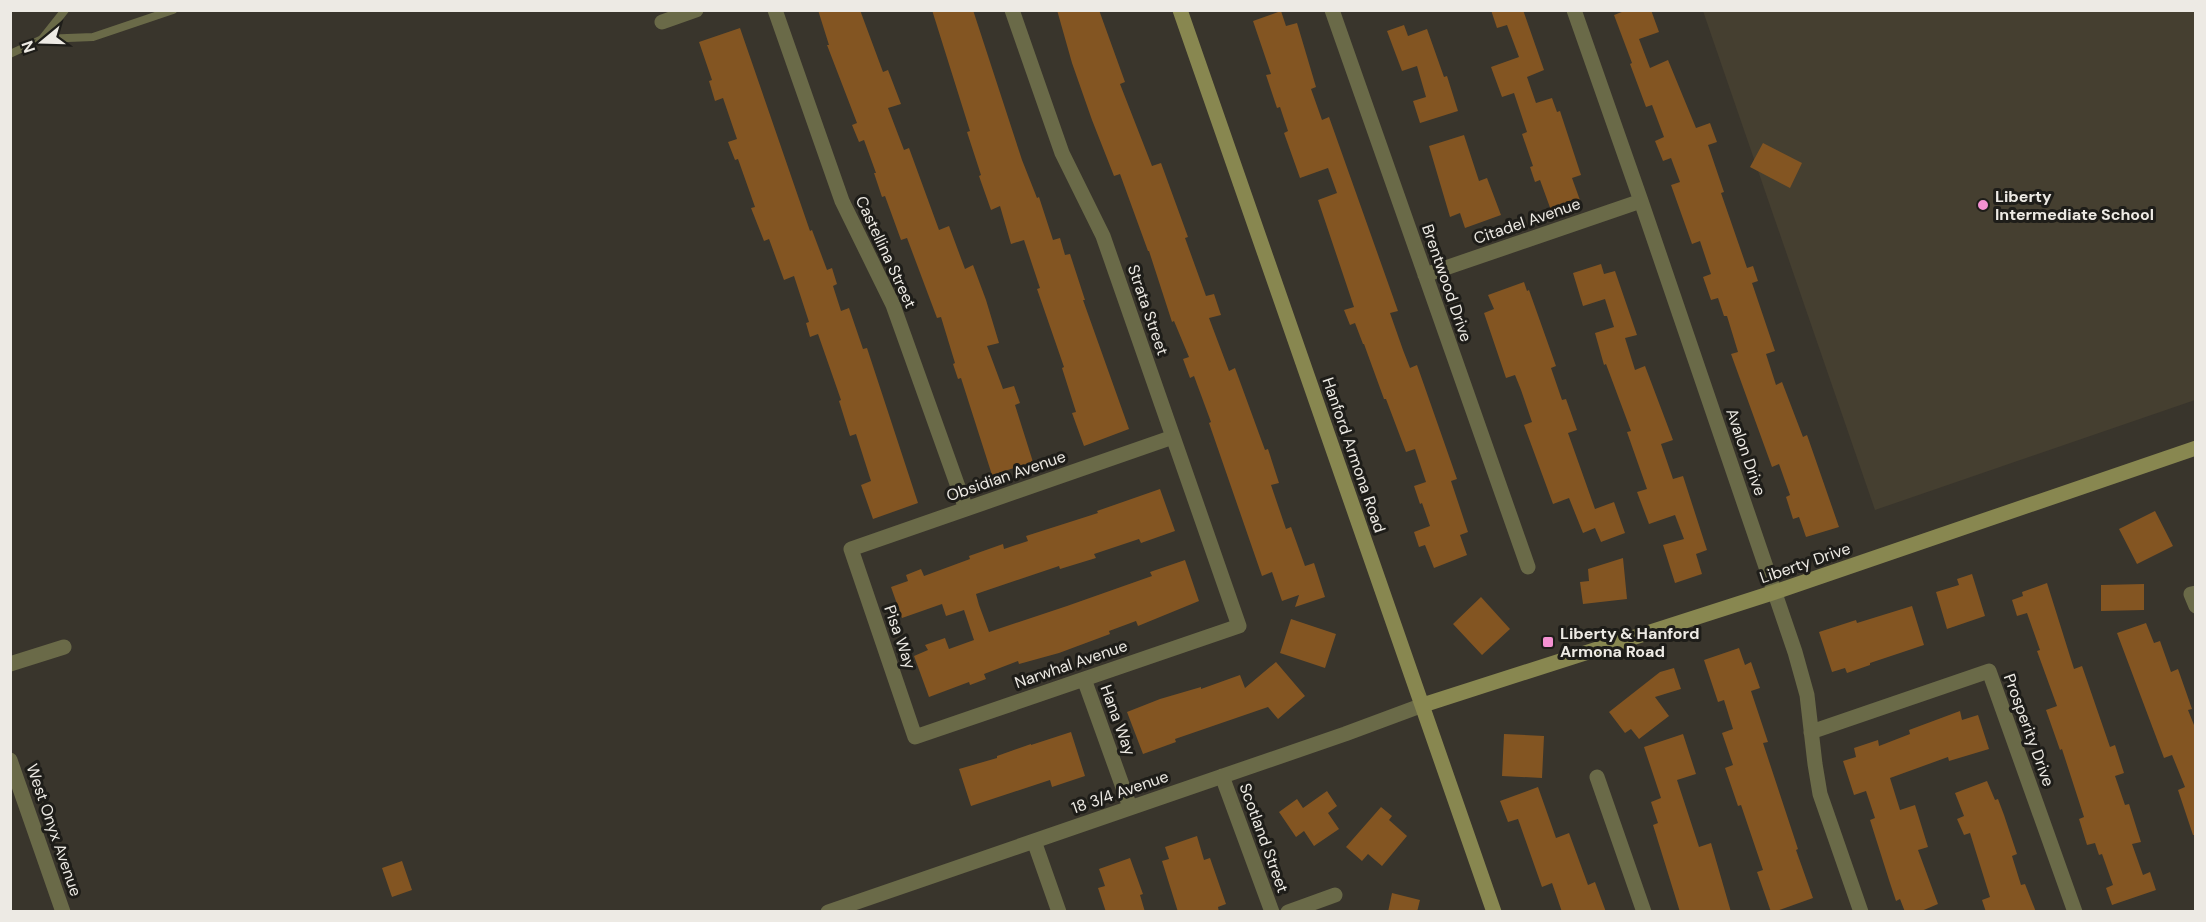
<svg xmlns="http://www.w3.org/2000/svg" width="2206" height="922" viewBox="0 0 2206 922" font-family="'DM Sans',sans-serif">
<rect width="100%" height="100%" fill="#39352c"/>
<path fill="#453f30" d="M 1703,11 L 2195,11 L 2195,400 L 1875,510 Z"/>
<path fill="#835522" d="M 818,10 L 860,10 L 883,72 L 888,70 L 901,104 L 888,108 L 904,150 L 909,148 L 939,230 L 949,226 L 965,269 L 973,265 L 986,300 L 999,343 L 987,346 L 1003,389 L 1014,386 L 1020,403 L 1015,405 L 1033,462 L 992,475 L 961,378 L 958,379 L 953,364 L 955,363 L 941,317 L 937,318 L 907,238 L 901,240 L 885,196 L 882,197 L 874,173 L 876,173 L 864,140 L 859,142 L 852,125 L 857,123 L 827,45 L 829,45 Z
M 932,10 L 973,10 L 1022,160 L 1037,198 L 1039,197 L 1053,240 L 1060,238 L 1065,255 L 1070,254 L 1085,300 L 1083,300 L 1129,429 L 1084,446 L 1072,413 L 1076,412 L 1062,368 L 1064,367 L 1037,289 L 1040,288 L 1024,240 L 1011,244 L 1000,206 L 991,210 L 979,176 L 981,175 L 967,132 L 970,131 Z
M 1057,10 L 1099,10 L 1125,82 L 1120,84 L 1152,166 L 1161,163 L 1188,237 L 1185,238 L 1206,296 L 1214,294 L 1221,315 L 1209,318 L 1229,371 L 1235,368 L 1265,450 L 1268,449 L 1279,483 L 1271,485 L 1286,529 L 1291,527 L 1305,566 L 1314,563 L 1325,597 L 1295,607 L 1299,595 L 1282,601 L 1272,572 L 1262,576 L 1209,423 L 1211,422 L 1194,376 L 1190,378 L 1183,359 L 1189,357 L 1174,321 L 1172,322 L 1149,251 L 1148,251 L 1120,174 L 1114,176 L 1092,120 L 1072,63 Z
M 1491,10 L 1523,10 L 1544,70 L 1527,77 L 1536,103 L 1552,98 L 1557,112 L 1560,111 L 1581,175 L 1572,178 L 1581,203 L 1552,213 L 1540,180 L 1535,182 L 1530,167 L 1533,166 L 1522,134 L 1527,132 L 1514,93 L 1502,97 L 1491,67 L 1519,57 L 1507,25 L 1497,28 Z
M 1627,10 L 1651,10 L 1659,32 L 1639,39 L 1650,68 L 1668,60 L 1696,128 L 1710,123 L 1717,142 L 1708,145 L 1724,192 L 1721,193 L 1747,268 L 1753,266 L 1758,281 L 1752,283 L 1775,351 L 1766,354 L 1776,385 L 1782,382 L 1803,437 L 1807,435 L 1839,527 L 1806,537 L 1799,517 L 1793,519 L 1786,497 L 1790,495 L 1779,464 L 1772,467 L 1731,354 L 1738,352 L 1727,316 L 1724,316 L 1718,298 L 1711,300 L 1703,277 L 1711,274 L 1700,241 L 1692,244 L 1671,185 L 1680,182 L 1671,158 L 1663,161 L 1655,141 L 1664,137 L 1652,105 L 1646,107 L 1630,64 L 1632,63 L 1614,15 Z
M 1281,11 L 1286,26 L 1297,23 L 1316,87 L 1311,89 L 1322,120 L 1329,117 L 1398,311 L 1390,313 L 1403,350 L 1410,368 L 1417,365 L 1457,479 L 1451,481 L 1468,532 L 1460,535 L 1467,555 L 1434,568 L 1425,545 L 1419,547 L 1414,532 L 1430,526 L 1422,503 L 1420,504 L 1414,486 L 1426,482 L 1415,449 L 1406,452 L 1386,399 L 1384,399 L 1364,344 L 1363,344 L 1355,323 L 1350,325 L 1344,310 L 1354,307 L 1318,200 L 1337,193 L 1328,168 L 1300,178 L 1284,133 L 1288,131 L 1280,107 L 1277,108 L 1266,75 L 1271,74 L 1253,21 Z
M 1404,25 L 1408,36 L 1427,29 L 1444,77 L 1447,76 L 1458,111 L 1420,123 L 1413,101 L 1426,97 L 1417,66 L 1402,71 L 1387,31 Z
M 740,28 L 810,231 L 812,230 L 827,270 L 832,268 L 837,284 L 833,286 L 841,311 L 849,308 L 863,349 L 867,348 L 918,503 L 873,519 L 861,485 L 871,481 L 856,434 L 850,436 L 839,401 L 841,400 L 818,334 L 810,337 L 806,323 L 809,322 L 794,276 L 784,280 L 769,239 L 764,241 L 751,208 L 755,207 L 738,159 L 735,160 L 728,142 L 737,139 L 723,98 L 715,101 L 709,81 L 712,80 L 699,42 Z
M 1464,135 L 1479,181 L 1487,178 L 1501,215 L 1465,228 L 1460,213 L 1450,217 L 1429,146 Z
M 1763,143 L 1802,163 L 1790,188 L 1750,167 Z
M 1601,264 L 1604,274 L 1615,271 L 1637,335 L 1625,338 L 1635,370 L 1645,366 L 1673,440 L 1661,444 L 1673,479 L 1683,476 L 1707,550 L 1696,554 L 1702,574 L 1675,583 L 1663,545 L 1684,539 L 1675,515 L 1649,524 L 1637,492 L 1647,489 L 1627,432 L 1631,431 L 1606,364 L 1604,365 L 1595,333 L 1614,327 L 1605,299 L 1583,306 L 1573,273 Z
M 1524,282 L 1527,291 L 1529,290 L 1556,366 L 1551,368 L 1562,400 L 1566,399 L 1577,430 L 1568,433 L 1595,509 L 1614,502 L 1625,533 L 1601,542 L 1595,528 L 1583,533 L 1569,498 L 1553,504 L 1524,425 L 1532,422 L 1521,390 L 1515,375 L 1506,378 L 1484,313 L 1494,309 L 1488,295 Z
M 1160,489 L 1175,531 L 1141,543 L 1139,539 L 1094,554 L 1096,558 L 1060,569 L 1059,566 L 976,594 L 979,605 L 989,632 L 1067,606 L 1152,576 L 1150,572 L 1185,560 L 1199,601 L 1138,626 L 1136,621 L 1109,631 L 1110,634 L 1059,653 L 1019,664 L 1018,661 L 984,674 L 986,679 L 970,685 L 969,682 L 929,697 L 914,656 L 928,650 L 925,645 L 945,638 L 949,649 L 974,640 L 964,610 L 946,616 L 942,604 L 902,618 L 891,587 L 908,581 L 906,575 L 921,569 L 924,576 L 970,559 L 969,556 L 1003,544 L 1004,549 L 1028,541 L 1026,536 L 1098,513 L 1097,511 Z
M 2155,511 L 2173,546 L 2137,564 L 2119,529 Z
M 1623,558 L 1627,599 L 1583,604 L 1580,582 L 1589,581 L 1588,569 Z
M 1972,574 L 1985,616 L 1947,629 L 1936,592 L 1959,585 L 1957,579 Z
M 2047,583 L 2074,669 L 2082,666 L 2110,747 L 2115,745 L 2124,773 L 2115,776 L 2125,805 L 2129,804 L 2141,842 L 2132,844 L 2143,875 L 2150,872 L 2156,890 L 2112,905 L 2106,888 L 2113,885 L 2102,854 L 2099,855 L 2095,843 L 2087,845 L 2079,819 L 2084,817 L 2062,749 L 2060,750 L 2046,710 L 2057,706 L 2037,651 L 2040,650 L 2027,613 L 2017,616 L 2012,600 L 2023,596 L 2022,592 Z
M 2144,584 L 2144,610 L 2101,611 L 2101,585 Z
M 1481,597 L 1510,629 L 1482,655 L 1453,624 Z
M 1912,606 L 1924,645 L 1870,663 L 1870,665 L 1847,673 L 1845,668 L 1832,672 L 1819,632 L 1856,620 L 1857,623 Z
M 1291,619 L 1336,634 L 1325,668 L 1280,653 Z
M 2146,623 L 2154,643 L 2160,641 L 2171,672 L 2178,669 L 2192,709 L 2188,710 L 2196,730 L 2196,835 L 2193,835 L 2178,790 L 2185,787 L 2172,755 L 2164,758 L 2117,633 Z
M 1739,648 L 1745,665 L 1751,662 L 1760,688 L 1751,691 L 1768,742 L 1763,743 L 1798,849 L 1796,850 L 1813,898 L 1774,912 L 1771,912 L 1757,872 L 1763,870 L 1741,805 L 1738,806 L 1725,768 L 1733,765 L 1722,733 L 1733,729 L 1724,700 L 1718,702 L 1704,660 Z
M 1276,662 L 1305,696 L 1278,719 L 1268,707 L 1175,739 L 1176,742 L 1143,754 L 1127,712 L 1160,699 L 1201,687 L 1201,689 L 1240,675 L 1245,688 Z
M 1674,668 L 1681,689 L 1655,697 L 1669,716 L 1639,739 L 1631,729 L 1625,733 L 1609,712 L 1660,672 Z
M 1960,711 L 1962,720 L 1978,715 L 1989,749 L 1949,761 L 1948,757 L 1890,778 L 1900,810 L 1915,805 L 1928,847 L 1918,850 L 1938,904 L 1919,912 L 1905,912 L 1900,899 L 1896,901 L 1889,880 L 1870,820 L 1875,818 L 1866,791 L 1854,795 L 1843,761 L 1856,757 L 1854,748 L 1878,740 L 1879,746 L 1910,734 L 1909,730 Z
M 1071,732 L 1085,776 L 1052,787 L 1050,780 L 971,806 L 959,769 L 997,758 L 997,756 L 1031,744 L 1031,745 Z
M 1504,734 L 1544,736 L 1542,778 L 1502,776 Z
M 1683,734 L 1696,774 L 1677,780 L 1699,847 L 1711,843 L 1731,912 L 1680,912 L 1653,825 L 1658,823 L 1651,802 L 1661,798 L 1644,747 Z
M 1987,781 L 1995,800 L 1998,799 L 2004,815 L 2017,854 L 2012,856 L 2021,885 L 2025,884 L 2036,912 L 1986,912 L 1982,900 L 1990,897 L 1970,833 L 1964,835 L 1957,819 L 1964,816 L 1955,793 Z
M 1538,787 L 1556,838 L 1569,833 L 1588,885 L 1595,882 L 1606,912 L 1562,912 L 1552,883 L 1542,887 L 1518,819 L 1508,822 L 1500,801 Z
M 1327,791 L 1337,806 L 1328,813 L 1339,829 L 1314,846 L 1304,831 L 1296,837 L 1279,812 L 1297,799 L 1303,808 Z
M 1381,807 L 1392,816 L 1389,820 L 1407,836 L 1382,866 L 1368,854 L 1362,861 L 1346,847 Z
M 1197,836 L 1204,860 L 1210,858 L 1226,904 L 1218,907 L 1219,912 L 1178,912 L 1162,861 L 1169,859 L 1165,847 Z
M 1130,858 L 1143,894 L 1140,895 L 1145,912 L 1106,912 L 1098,888 L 1105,886 L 1099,869 Z
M 402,861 L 412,890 L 392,897 L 382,868 Z
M 1392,893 L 1420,900 L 1417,912 L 1388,912 Z"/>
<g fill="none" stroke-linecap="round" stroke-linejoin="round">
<path stroke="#6a6a48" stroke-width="8" d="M 42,39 L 93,37 L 173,10
M 10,54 L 42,39 L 65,10"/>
<path stroke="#6a6a48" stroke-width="15" d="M 775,10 L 842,201 L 893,305 L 966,509
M 1012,10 L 1062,153 L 1103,236 L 1239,626 L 915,737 L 851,549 L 1173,437
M 1332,10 L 1528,567
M 1574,10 L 1641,201 L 1795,652 L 1807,695 L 1815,764 L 1820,794 L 1861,912
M 662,22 L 696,10
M 1425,275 L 1641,201
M 2196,593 L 2191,594 L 2196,606
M 10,664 L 64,647
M 1084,679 L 1130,807
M 1811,732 L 1989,671 L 2075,912
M 10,760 L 63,912
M 1222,776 L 1272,912
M 1597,777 L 1644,912
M 1034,841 L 1059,912
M 828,912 L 1345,734 L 1423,705
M 1288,912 L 1335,895"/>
<path stroke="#888750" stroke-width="15" d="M 1180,10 L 1494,912
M 1423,705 L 1775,592 L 2196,448"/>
</g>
<g fill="#f591d2" stroke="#1e1d19" stroke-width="2">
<circle cx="1983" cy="205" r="6"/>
<rect x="1542" y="636" width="12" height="12" rx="3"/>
</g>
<g text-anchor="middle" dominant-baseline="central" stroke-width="6" stroke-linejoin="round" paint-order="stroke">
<g font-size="16" font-weight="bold" fill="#edeae4" stroke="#1e1d19" text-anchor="start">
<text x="1995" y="196">Liberty<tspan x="1995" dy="18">Intermediate School</tspan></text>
<text x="1560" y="633">Liberty &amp; Hanford<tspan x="1560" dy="18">Armona Road</tspan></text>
</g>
<g font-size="16" fill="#edeae4" stroke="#1e1d19">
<text transform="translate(1527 221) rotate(-19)">Citadel Avenue</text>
<text transform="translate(886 252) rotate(65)">Castellina Street</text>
<text transform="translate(1447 283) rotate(71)">Brentwood Drive</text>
<text transform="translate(1148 310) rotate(71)">Strata Street</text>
<text transform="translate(1746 452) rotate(71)">Avalon Drive</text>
<text transform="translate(1354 455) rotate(71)">Hanford Armona Road</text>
<text transform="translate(1006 476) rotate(-19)">Obsidian Avenue</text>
<text transform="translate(1805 563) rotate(-19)">Liberty Drive</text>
<text transform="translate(900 637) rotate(71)">Pisa Way</text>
<text transform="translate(1071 664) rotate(-19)">Narwhal Avenue</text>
<text transform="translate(1118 720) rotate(70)">Hana Way</text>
<text transform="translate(2029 730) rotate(70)">Prosperity Drive</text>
<text transform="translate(1120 792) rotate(-19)">18 3/4 Avenue</text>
<text transform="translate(54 830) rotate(71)">West Onyx Avenue</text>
<text transform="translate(1264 838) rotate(70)">Scotland Street</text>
</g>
</g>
<rect width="2206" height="922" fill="none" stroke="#edeae4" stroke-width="24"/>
<g transform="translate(42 42) rotate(251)" stroke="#1e1d19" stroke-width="4.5" paint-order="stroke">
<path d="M0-4.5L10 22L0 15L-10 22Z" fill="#edeae4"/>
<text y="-9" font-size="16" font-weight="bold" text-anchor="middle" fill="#edeae4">N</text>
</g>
</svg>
